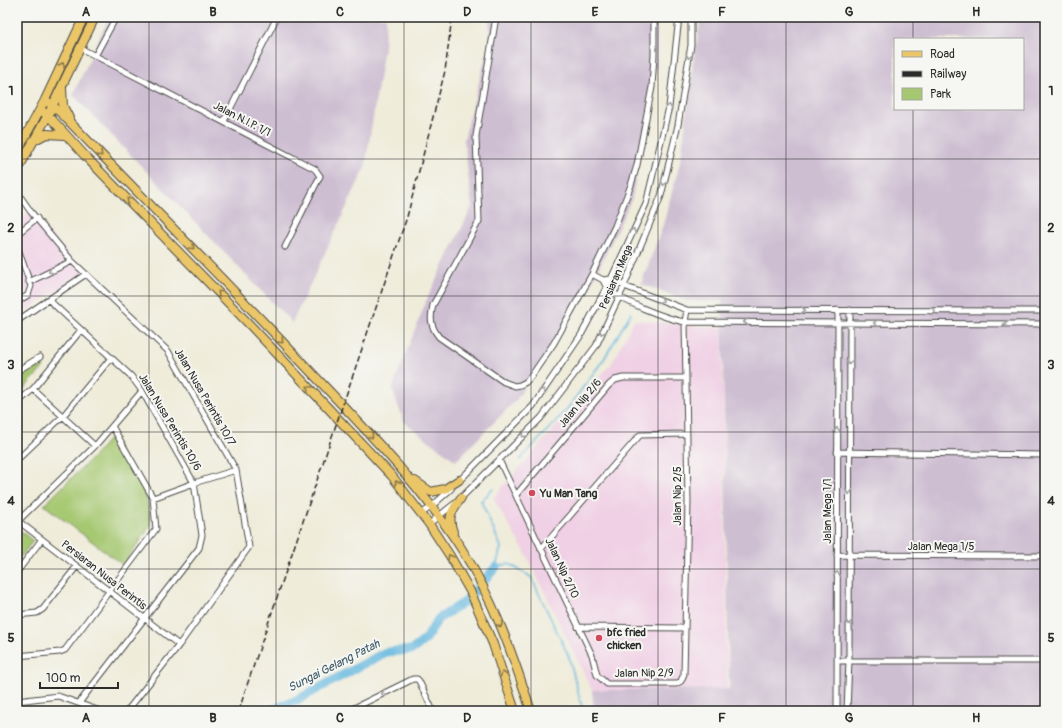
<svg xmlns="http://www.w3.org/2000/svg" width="1062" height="728" viewBox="0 0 1062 728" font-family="Pangolin,sans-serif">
<rect width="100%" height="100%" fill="#f6f6f2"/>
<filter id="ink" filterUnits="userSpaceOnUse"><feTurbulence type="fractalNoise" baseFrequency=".025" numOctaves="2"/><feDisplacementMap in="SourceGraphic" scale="8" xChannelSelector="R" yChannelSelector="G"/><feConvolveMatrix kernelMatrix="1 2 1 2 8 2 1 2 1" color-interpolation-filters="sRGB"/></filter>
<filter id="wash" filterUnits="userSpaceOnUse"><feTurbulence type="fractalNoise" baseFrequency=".012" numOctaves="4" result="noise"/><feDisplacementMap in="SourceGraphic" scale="16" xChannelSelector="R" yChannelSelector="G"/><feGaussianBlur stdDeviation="0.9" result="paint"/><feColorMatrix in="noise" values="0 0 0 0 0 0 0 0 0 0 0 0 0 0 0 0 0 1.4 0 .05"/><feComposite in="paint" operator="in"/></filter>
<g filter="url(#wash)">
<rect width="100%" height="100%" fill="#efecda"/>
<path fill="#f0d0e5" d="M 31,212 L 84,272 L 17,317 L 17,222 Z
M 634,320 L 722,328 L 727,689 L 592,690 L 526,554 L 493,498 L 612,363 Z"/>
<path fill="#cebed2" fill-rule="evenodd" d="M 109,17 L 386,17 L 384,47 L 365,168 L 292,323 L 73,95 Z
M 489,17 L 657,17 L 657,63 L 632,198 L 589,289 L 516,400 L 456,461 L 404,422 L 392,389 L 427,299 L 472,207 L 464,139 L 490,40 Z
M 699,17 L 1045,17 L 1045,711 L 594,711 L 592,690 L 729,689 L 722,301 L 687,301 L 641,284 L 663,225 L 681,159 L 693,63 L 700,24 ZM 895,39 L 1023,39 L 1023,109 L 895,109 Z"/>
<path fill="#a6c871" stroke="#687a4e" d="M 42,365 L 44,366 L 43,368 L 17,396 L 17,380 Z
M 111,437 L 146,496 L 151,525 L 123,565 L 44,505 L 95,455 Z
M 17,528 L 33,541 L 17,561 Z"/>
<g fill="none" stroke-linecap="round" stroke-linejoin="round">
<path stroke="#64b7df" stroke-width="1.5" d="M 520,460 L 567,409 L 604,359 L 631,313
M 493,489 L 481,501 L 501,547 L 496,567 L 509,564 L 531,577 L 569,657 L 583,711"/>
<path stroke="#64b7df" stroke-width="9" d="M 269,711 L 297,700 L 386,652 L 412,650 L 426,639 L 438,619 L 465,602 L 496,567"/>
</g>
</g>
<g filter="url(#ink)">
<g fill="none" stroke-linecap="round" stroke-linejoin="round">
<defs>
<path id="minor" d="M 496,17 L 476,136 L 479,221 L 433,305 C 430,317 430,326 439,337 L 504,382 L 515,386 L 520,385 L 526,382 L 532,375 L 554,343 L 592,274 L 615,226 L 631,185 L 637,165 L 652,87 L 654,55 L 654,17
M 80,48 L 315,169 L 320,176 L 285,247
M 95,56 L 116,17
M 224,121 L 277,17
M 17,192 L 31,212 L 72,261 L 168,351 L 236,470 L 249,547 L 179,645 L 127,711
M 17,234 L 37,218
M 17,246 L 31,286 L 28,295 L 17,302
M 592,274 L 603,280 L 611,279 L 624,286 L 687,310 L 1045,311
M 603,280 C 604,283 606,286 608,288 C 620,301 667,319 685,322 L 1045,324
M 29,282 L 72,261
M 49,300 L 131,376 L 142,391 L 194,483 L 202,535 L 199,548 L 79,703
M 17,321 L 86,274
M 17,371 L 40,357
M 33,389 L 95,446
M 17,403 L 33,389 L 81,330
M 837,452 L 1045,455
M 17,460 L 63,416 L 111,358
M 499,460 L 592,655 L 597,675 L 607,684 L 676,684 L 681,681 L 684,674 L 688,502 L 685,322 L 687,310
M 458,482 L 533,406 L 581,335 L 611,279 L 646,204 L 669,107 L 679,17
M 516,495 L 609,385 L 615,380 L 623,378 L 686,378
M 153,498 L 194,483 L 236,470
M 460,499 L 541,418 L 596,346 L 622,291 L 661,196 L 678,125 L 691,45 L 691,17
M 421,514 L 431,507 L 451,489
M 17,520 L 179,645
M 18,521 L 95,446 L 142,391
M 429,524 L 454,504
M 541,549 L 640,435 L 687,434
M 837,555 L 1045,556
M 17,571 L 20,568 L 42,539
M 17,615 L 37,613 L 43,609 L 77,566
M 578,627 L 685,628
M 17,656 L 60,652 L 65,650 L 156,529 L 153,498 L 112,426
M 837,661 L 1045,661
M 17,701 L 58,696 L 100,711
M 348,711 L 413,679 L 417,679 L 419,681 L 433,711
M 837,711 L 838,310
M 847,711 L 849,660 L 850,310"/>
<path id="primary" d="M 62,88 L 63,106 L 69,118
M 45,100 L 52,105 L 62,114 C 145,200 229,285 311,372 C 364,428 419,483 461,548 C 493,598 513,655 531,711
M 40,110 L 48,115 L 87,158 L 249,324 L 392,476 L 429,524 L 450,556 L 470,591 L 493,644 L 515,711
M 33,141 L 46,134 L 65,135
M 17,152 L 45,100 L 84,17
M 17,171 L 48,115 L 95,17
M 415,481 L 431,492 L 445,489 L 459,480
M 453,532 C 447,516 452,511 461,498"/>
</defs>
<use href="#minor" stroke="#484845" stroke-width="7"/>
<use href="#primary" stroke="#484845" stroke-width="10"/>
<use href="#minor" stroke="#fff" stroke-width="5"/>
<use href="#primary" stroke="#ebc669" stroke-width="8"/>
<path stroke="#2b2b2b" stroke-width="1.5" stroke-dasharray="6 3" stroke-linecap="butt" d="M 239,711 L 245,691 L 407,217 L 445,71 L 452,17"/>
</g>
<defs><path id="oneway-chevron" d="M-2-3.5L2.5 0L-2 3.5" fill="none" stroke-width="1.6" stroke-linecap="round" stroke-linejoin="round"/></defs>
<g stroke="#a0a0a0">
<use href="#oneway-chevron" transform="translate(689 56) rotate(99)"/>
<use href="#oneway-chevron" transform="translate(669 107) rotate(-81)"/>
<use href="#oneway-chevron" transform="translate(664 183) rotate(104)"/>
<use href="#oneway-chevron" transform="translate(633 231) rotate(-65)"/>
<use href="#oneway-chevron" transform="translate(51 271) rotate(154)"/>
<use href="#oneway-chevron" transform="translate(661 300) rotate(21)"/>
<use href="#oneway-chevron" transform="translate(803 310)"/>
<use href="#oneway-chevron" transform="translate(933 311)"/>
<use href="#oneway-chevron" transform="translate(746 322) rotate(-180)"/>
<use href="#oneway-chevron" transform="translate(876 323) rotate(-179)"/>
<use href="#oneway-chevron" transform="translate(1006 324) rotate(-180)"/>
<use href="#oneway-chevron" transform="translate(602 332) rotate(116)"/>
<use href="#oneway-chevron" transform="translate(849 362) rotate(90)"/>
<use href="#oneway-chevron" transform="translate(543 391) rotate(-56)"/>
<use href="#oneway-chevron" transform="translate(837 430) rotate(-90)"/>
<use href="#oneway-chevron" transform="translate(524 435) rotate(135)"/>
<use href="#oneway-chevron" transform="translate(849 492) rotate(90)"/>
<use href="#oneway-chevron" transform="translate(837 574) rotate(-90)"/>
<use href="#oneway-chevron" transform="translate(849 622) rotate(90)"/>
<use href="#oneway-chevron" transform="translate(384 693) rotate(154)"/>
</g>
<g stroke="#8b784a">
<use href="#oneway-chevron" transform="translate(62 65) rotate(-64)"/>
<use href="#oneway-chevron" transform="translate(100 154) rotate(45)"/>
<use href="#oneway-chevron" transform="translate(129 200) rotate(-135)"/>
<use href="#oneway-chevron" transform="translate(192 247) rotate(46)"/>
<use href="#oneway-chevron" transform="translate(220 293) rotate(-134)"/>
<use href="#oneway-chevron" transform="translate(281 341) rotate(47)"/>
<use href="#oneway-chevron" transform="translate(309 388) rotate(-133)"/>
<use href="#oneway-chevron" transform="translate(371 436) rotate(47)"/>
<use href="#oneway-chevron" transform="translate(397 483) rotate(-128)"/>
<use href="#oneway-chevron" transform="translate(450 557) rotate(-121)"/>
<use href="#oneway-chevron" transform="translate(500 625) rotate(67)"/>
<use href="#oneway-chevron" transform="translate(503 674) rotate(-109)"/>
</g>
</g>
<path fill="none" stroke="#2b2b2b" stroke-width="1" stroke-opacity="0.55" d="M 149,17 L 149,711M 276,17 L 276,711M 404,17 L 404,711M 531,17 L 531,711M 658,17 L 658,711M 786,17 L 786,711M 913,17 L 913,39M 913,109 L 913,711M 17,159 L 1045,159M 17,296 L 1045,296M 17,432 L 1045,432M 17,569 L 1045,569"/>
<g fill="#d1495b" stroke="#f6f6f2" stroke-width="1.5">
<circle cx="532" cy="493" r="4"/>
<circle cx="599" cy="638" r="4"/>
</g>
<g text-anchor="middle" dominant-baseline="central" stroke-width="4" stroke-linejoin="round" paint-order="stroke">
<g font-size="11" fill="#2b2b2b" stroke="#f6f6f2">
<text transform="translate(242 119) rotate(27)">Jalan N.I.P. 1/1</text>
<text transform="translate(616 277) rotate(-67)">Persiaran Mega</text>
<text transform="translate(205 397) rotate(60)">Jalan Nusa Perintis 10/7</text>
<text transform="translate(580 403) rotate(-50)">Jalan Nip 2/6</text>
<text transform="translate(170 422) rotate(59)">Jalan Nusa Perintis 10/6</text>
<text transform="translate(677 496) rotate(-90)">Jalan Nip 2/5</text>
<text transform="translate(827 511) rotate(-90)">Jalan Mega 1/1</text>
<text x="941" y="546">Jalan Mega 1/5</text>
<text transform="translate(562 568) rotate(65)">Jalan Nip 2/10</text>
<text transform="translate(104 575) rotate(38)">Persiaran Nusa Perintis</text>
<text transform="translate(644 673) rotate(-1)">Jalan Nip 2/9</text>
</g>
<g font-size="11" font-weight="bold" fill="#2b2b2b" stroke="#f6f6f2" text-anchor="start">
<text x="540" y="493">Yu Man Tang</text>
<text x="607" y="632">bfc fried<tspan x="607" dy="13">chicken</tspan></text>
</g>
<g font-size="12" font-style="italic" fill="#3f5c6a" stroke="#f6f6f2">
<text transform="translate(334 666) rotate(-27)">Sungai Gelang Patah</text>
</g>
</g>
<rect width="1062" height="728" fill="none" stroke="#f6f6f2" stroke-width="44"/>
<rect x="894" y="38" width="130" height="72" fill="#f6f6f2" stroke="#a5a5a2"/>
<rect x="902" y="51" width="20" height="6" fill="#ebc669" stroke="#a5a5a2"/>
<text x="930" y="58" font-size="12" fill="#2b2b2b">Road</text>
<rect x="902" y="71" width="20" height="6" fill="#2b2b2b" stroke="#a5a5a2"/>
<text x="930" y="78" font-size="12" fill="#2b2b2b">Railway</text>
<rect x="902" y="88" width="20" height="12" fill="#a6c871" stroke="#a5a5a2"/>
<text x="930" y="98" font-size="12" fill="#2b2b2b">Park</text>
<path d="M40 682v6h78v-6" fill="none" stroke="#2b2b2b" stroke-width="2"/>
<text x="46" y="682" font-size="12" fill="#2b2b2b" stroke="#f6f6f2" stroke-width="3" paint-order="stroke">100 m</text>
<rect x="22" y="22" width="1018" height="684" fill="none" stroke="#2b2b2b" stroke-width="1.5"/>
<g font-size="13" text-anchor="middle" font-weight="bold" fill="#2b2b2b">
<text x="86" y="16">A</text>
<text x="213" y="16">B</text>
<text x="340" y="16">C</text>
<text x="467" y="16">D</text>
<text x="595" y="16">E</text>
<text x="722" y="16">F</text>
<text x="849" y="16">G</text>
<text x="976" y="16">H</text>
<text x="11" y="95">1</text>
<text x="1051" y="95">1</text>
<text x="11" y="232">2</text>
<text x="1051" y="232">2</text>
<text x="11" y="369">3</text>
<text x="1051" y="369">3</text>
<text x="11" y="505">4</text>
<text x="1051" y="505">4</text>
<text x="11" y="642">5</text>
<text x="1051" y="642">5</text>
<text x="86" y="722">A</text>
<text x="213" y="722">B</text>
<text x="340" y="722">C</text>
<text x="467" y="722">D</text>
<text x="595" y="722">E</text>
<text x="722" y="722">F</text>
<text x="849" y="722">G</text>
<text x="976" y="722">H</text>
</g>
</svg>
